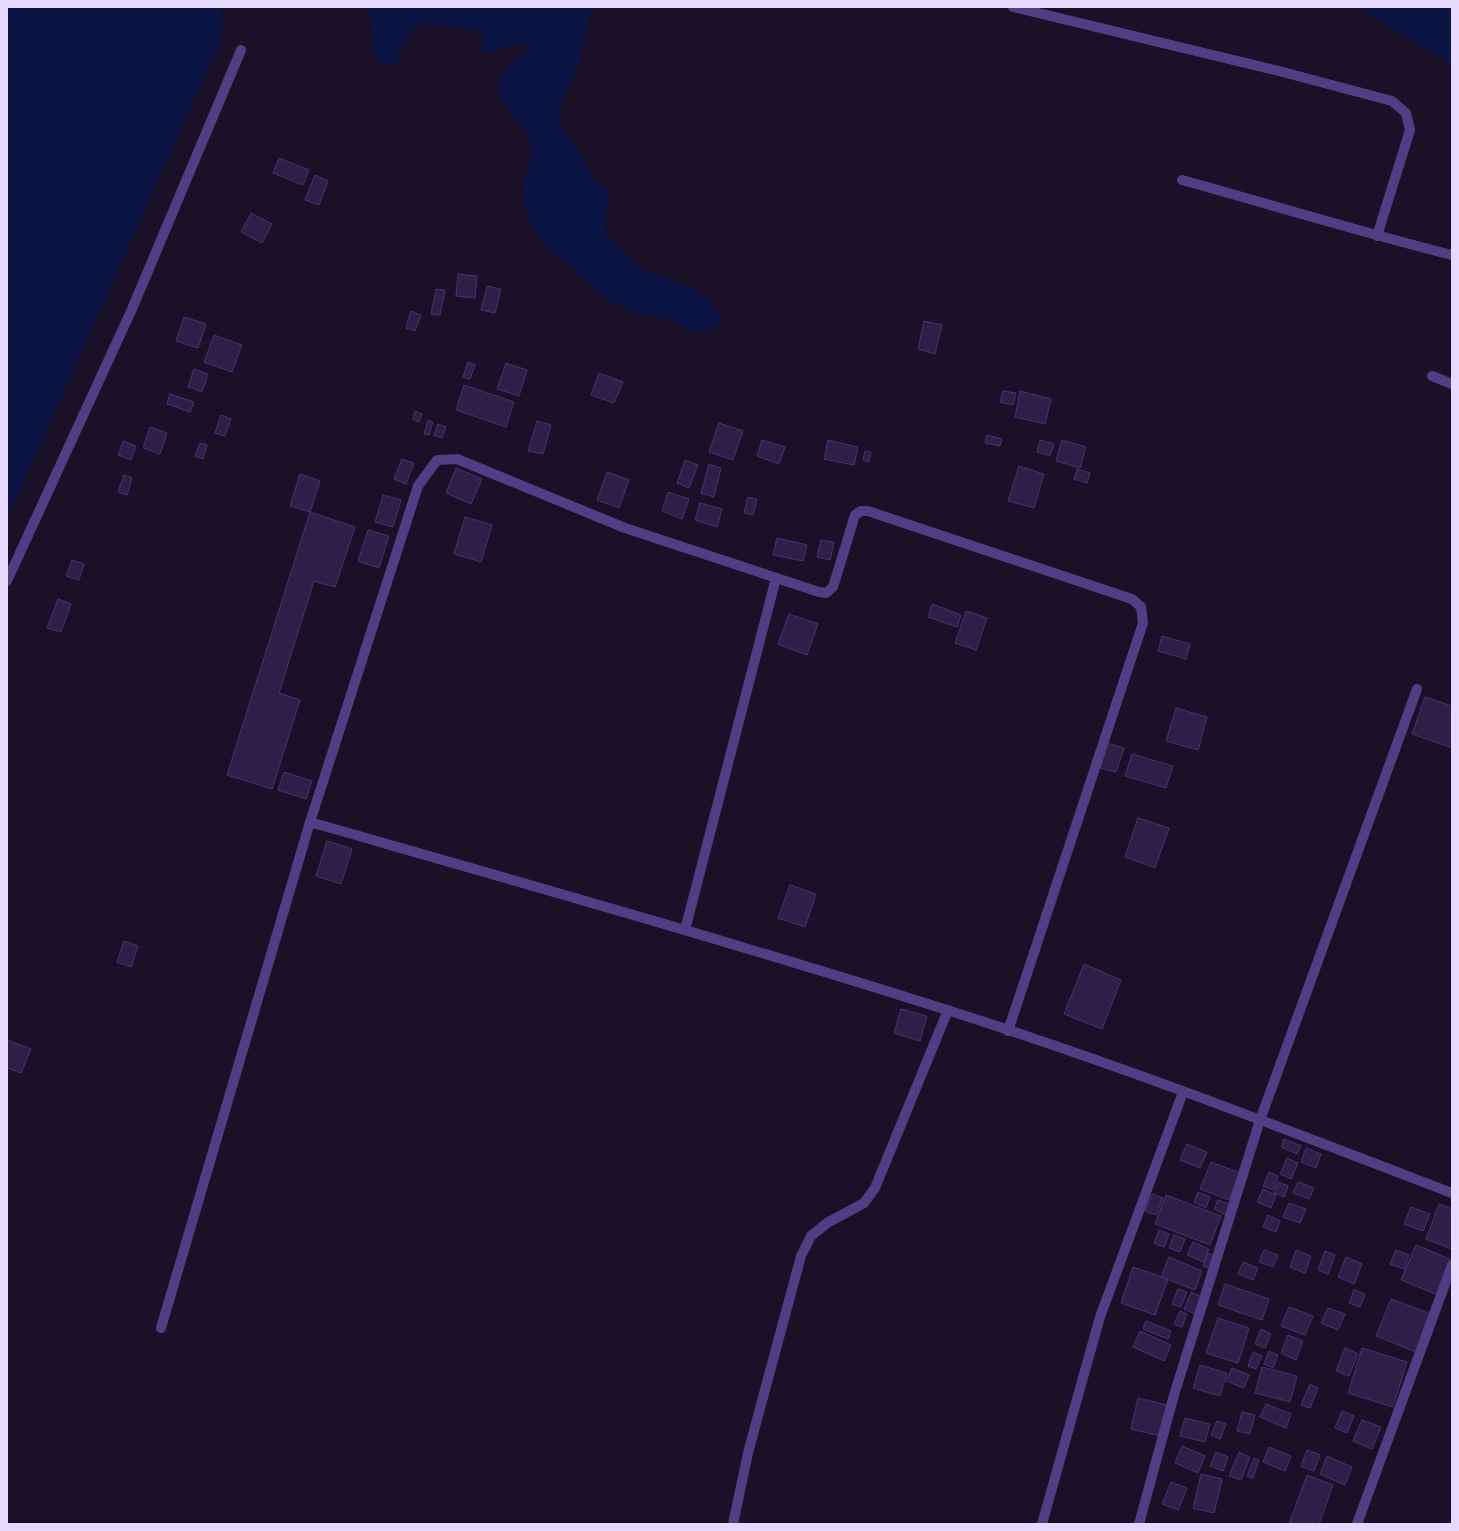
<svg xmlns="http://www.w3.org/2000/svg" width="1459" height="1531" viewBox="0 0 1459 1531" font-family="Helvetica,sans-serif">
<rect width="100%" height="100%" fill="#1a1128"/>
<path fill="#0d1545" d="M 7,7 L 220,7 L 223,20 L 221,40 L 7,519 Z
M 369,7 L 596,7 L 589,18 L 579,67 L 572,78 L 558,112 L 560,125 L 576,144 L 592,176 L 610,193 L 604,230 L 638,267 L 699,291 L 716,308 L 723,320 L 715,330 L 702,332 L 691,330 L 668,319 L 643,315 L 609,302 L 537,237 L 523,202 L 523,190 L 531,150 L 530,138 L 502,101 L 497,89 L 502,71 L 526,50 L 524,44 C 520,44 515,44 510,45 C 500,49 493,54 481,52 L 483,35 L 478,31 L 434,25 L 422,25 L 410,30 L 396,64 L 384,65 L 375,58 Z
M 1358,7 L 1452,7 L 1452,65 Z"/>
<path fill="#301e48" stroke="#4c3073" d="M 279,158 L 309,170 L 303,185 L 273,173 Z
M 315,175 L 328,181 L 319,205 L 305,200 Z
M 251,213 L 272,224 L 262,243 L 241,232 Z
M 458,274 L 477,276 L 475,298 L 456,296 Z
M 487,286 L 501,289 L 495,313 L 481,310 Z
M 436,289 L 445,290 L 440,315 L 431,314 Z
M 411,311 L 421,315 L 415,331 L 406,328 Z
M 184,317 L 206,324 L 198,348 L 176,341 Z
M 924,321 L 942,325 L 935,354 L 918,349 Z
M 214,335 L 242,345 L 232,372 L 204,362 Z
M 468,362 L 475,365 L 470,379 L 463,377 Z
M 506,363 L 527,370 L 519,396 L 497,389 Z
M 194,369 L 208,374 L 202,392 L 188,387 Z
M 599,373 L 623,382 L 614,403 L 591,395 Z
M 464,385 L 514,402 L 506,427 L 456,410 Z
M 1003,391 L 1016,393 L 1013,405 L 1000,402 Z
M 1020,391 L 1051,399 L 1045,424 L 1015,417 Z
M 170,394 L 194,402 L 190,412 L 167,404 Z
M 415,411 L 422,414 L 419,422 L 413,419 Z
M 221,415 L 231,419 L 225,436 L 215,433 Z
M 428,420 L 433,422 L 429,435 L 424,434 Z
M 537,421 L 551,425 L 543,454 L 528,451 Z
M 719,423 L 743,431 L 733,460 L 709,452 Z
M 438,424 L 446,427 L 442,438 L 434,435 Z
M 150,427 L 167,433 L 160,454 L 143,448 Z
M 987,435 L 1002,439 L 1000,446 L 985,443 Z
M 762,440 L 785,447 L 779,464 L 757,456 Z
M 828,440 L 858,447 L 854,465 L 824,459 Z
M 1040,440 L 1054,444 L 1050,456 L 1037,452 Z
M 1062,440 L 1086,447 L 1080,468 L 1056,461 Z
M 123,441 L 136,446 L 131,460 L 118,455 Z
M 200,443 L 207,445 L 203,459 L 195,456 Z
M 865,451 L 871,452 L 869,462 L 863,460 Z
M 402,459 L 414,463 L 406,484 L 394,479 Z
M 685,460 L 698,465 L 689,488 L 677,483 Z
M 709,464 L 721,468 L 714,497 L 701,493 Z
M 1019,466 L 1044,474 L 1034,508 L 1008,501 Z
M 456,468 L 482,479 L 471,504 L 446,493 Z
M 1077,469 L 1090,473 L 1087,483 L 1074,479 Z
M 607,472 L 629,480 L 619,508 L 597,500 Z
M 300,474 L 320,481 L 310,512 L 290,506 Z
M 124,475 L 132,478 L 127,495 L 118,492 Z
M 668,492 L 689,499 L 682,519 L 662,511 Z
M 383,495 L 401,500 L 393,527 L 375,522 Z
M 748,497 L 757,499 L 753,515 L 744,513 Z
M 700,503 L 722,509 L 717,527 L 695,520 Z
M 310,512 L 355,527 L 335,587 L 314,581 L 279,693 L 300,700 L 272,789 L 227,775 Z
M 465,517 L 492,525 L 481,562 L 454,554 Z
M 368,530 L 389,536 L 379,568 L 358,561 Z
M 777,538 L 807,545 L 803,561 L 773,555 Z
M 821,540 L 834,542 L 830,560 L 817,557 Z
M 72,560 L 84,564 L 79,580 L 66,576 Z
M 58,599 L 71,604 L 61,632 L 47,628 Z
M 932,604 L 961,615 L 957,627 L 928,617 Z
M 966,611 L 987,618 L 976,650 L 955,643 Z
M 789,614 L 818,624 L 807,655 L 778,644 Z
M 1162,636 L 1190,644 L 1186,659 L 1158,651 Z
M 1425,697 L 1452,706 L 1452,748 L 1412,734 Z
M 1176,708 L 1207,717 L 1198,750 L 1166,741 Z
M 1107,743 L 1124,748 L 1116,772 L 1100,768 Z
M 1132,754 L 1173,766 L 1166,788 L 1125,776 Z
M 284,772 L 312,781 L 306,799 L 278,790 Z
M 1138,818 L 1169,828 L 1155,868 L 1125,857 Z
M 327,841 L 352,849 L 341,884 L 316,876 Z
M 790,885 L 816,894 L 805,927 L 778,918 Z
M 124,941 L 138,946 L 131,967 L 117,962 Z
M 1084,964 L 1121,980 L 1102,1029 L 1064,1014 Z
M 901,1009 L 927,1016 L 920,1041 L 894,1033 Z
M 7,1040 L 31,1049 L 21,1073 L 7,1068 Z
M 1284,1139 L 1301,1146 L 1297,1154 L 1281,1147 Z
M 1187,1144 L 1207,1152 L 1200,1168 L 1180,1160 Z
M 1306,1148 L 1321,1154 L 1316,1168 L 1301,1162 Z
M 1287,1158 L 1298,1163 L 1291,1179 L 1280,1174 Z
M 1211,1162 L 1240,1173 L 1229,1200 L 1200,1189 Z
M 1269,1172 L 1278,1176 L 1273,1190 L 1263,1186 Z
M 1278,1182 L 1288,1186 L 1284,1197 L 1274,1193 Z
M 1298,1182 L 1314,1188 L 1309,1199 L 1293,1193 Z
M 1263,1189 L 1276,1195 L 1271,1208 L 1257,1202 Z
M 1198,1192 L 1210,1197 L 1206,1208 L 1194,1202 Z
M 1152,1194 L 1163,1198 L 1156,1215 L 1145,1211 Z
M 1166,1195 L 1221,1216 L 1210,1245 L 1155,1224 Z
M 1218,1200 L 1231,1205 L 1226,1215 L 1214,1209 Z
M 1289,1203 L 1306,1209 L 1300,1223 L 1283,1217 Z
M 1439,1204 L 1452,1209 L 1452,1249 L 1426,1239 Z
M 1411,1207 L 1430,1214 L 1423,1231 L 1404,1224 Z
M 1268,1215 L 1280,1221 L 1276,1232 L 1263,1227 Z
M 1159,1230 L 1169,1234 L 1164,1247 L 1154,1243 Z
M 1174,1235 L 1185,1239 L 1180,1252 L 1169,1248 Z
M 1193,1242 L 1209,1249 L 1204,1262 L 1187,1255 Z
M 1416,1245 L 1452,1260 L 1438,1295 L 1401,1280 Z
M 1264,1250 L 1278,1255 L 1273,1267 L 1259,1262 Z
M 1296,1250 L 1311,1256 L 1305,1273 L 1290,1267 Z
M 1396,1250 L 1409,1255 L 1404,1269 L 1390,1264 Z
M 1325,1251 L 1335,1255 L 1328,1274 L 1318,1270 Z
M 1208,1253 L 1216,1256 L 1211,1269 L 1203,1266 Z
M 1169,1257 L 1202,1271 L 1195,1290 L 1161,1277 Z
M 1346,1257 L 1362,1264 L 1354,1284 L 1338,1277 Z
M 1243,1262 L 1258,1268 L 1253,1280 L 1238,1274 Z
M 1133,1267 L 1168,1279 L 1155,1315 L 1121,1303 Z
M 1225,1284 L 1269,1299 L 1262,1320 L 1218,1305 Z
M 1178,1289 L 1187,1292 L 1181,1307 L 1172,1304 Z
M 1354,1290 L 1365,1294 L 1360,1307 L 1349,1303 Z
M 1191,1292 L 1202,1297 L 1195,1314 L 1184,1309 Z
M 1391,1299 L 1431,1314 L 1416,1352 L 1376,1336 Z
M 1289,1307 L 1313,1316 L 1305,1335 L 1281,1326 Z
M 1328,1308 L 1345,1314 L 1338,1330 L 1321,1323 Z
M 1180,1311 L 1187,1314 L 1182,1327 L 1174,1324 Z
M 1218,1318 L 1249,1328 L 1238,1363 L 1206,1353 Z
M 1146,1321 L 1171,1331 L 1168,1339 L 1143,1329 Z
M 1261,1329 L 1271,1334 L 1265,1348 L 1255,1344 Z
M 1140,1331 L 1171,1345 L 1164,1361 L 1133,1347 Z
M 1288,1335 L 1303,1341 L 1296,1360 L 1281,1353 Z
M 1345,1348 L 1358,1354 L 1349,1376 L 1336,1371 Z
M 1362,1348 L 1407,1362 L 1393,1407 L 1348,1393 Z
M 1269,1351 L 1278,1355 L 1273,1368 L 1264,1364 Z
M 1253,1352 L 1262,1356 L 1256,1369 L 1248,1366 Z
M 1200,1365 L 1227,1373 L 1220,1396 L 1193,1388 Z
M 1262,1367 L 1297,1376 L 1290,1402 L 1255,1393 Z
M 1232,1368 L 1249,1375 L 1244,1388 L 1226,1381 Z
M 1310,1384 L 1318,1388 L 1310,1408 L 1301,1405 Z
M 1138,1398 L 1167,1405 L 1160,1436 L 1131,1429 Z
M 1266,1404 L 1291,1414 L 1286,1428 L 1260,1417 Z
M 1342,1411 L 1354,1416 L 1347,1433 L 1335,1428 Z
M 1242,1412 L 1255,1415 L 1250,1434 L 1237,1431 Z
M 1185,1418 L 1210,1424 L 1205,1442 L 1180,1436 Z
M 1362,1420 L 1381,1427 L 1372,1449 L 1353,1441 Z
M 1217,1421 L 1226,1424 L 1220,1439 L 1211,1435 Z
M 1182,1446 L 1205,1456 L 1198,1473 L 1175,1463 Z
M 1269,1447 L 1291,1456 L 1285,1471 L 1263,1462 Z
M 1307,1450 L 1320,1455 L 1314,1471 L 1301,1466 Z
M 1216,1452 L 1228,1457 L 1223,1471 L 1210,1466 Z
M 1239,1452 L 1250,1457 L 1241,1480 L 1229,1476 Z
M 1327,1456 L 1352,1467 L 1345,1485 L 1320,1474 Z
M 1254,1458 L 1259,1460 L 1253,1478 L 1247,1476 Z
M 1201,1474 L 1222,1479 L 1214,1513 L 1193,1508 Z
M 1307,1475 L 1333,1485 L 1319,1524 L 1289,1524 Z
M 1171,1482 L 1187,1488 L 1178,1510 L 1162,1504 Z"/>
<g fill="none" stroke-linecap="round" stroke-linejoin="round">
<path stroke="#503e85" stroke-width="10" d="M 1013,7 L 1279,71 L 1392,101 L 1406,113 L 1410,130 L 1377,236
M 1182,180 C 1272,205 1361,232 1452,255
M 1432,376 L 1452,384
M 7,581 L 132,309 L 241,50
M 310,822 L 418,486 L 437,460 L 457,459 L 625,528 L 819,592 L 826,593 L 833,587 L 855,515 L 861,511 L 868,511 L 1132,599 L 1141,607 L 1143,623 L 1008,1031
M 685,930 L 776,578
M 161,1328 L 310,822 C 523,883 736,943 947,1010 C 1118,1064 1285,1129 1452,1193
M 733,1524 L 748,1453 L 801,1256 L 811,1236 L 827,1223 L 864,1203 L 875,1188 L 948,1010
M 1042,1524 L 1100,1317 L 1183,1092
M 1139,1524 L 1174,1395 L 1260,1120 L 1417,689
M 1357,1524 L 1452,1265"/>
</g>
<rect width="1459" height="1531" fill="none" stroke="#e5d9fe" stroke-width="16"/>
</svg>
